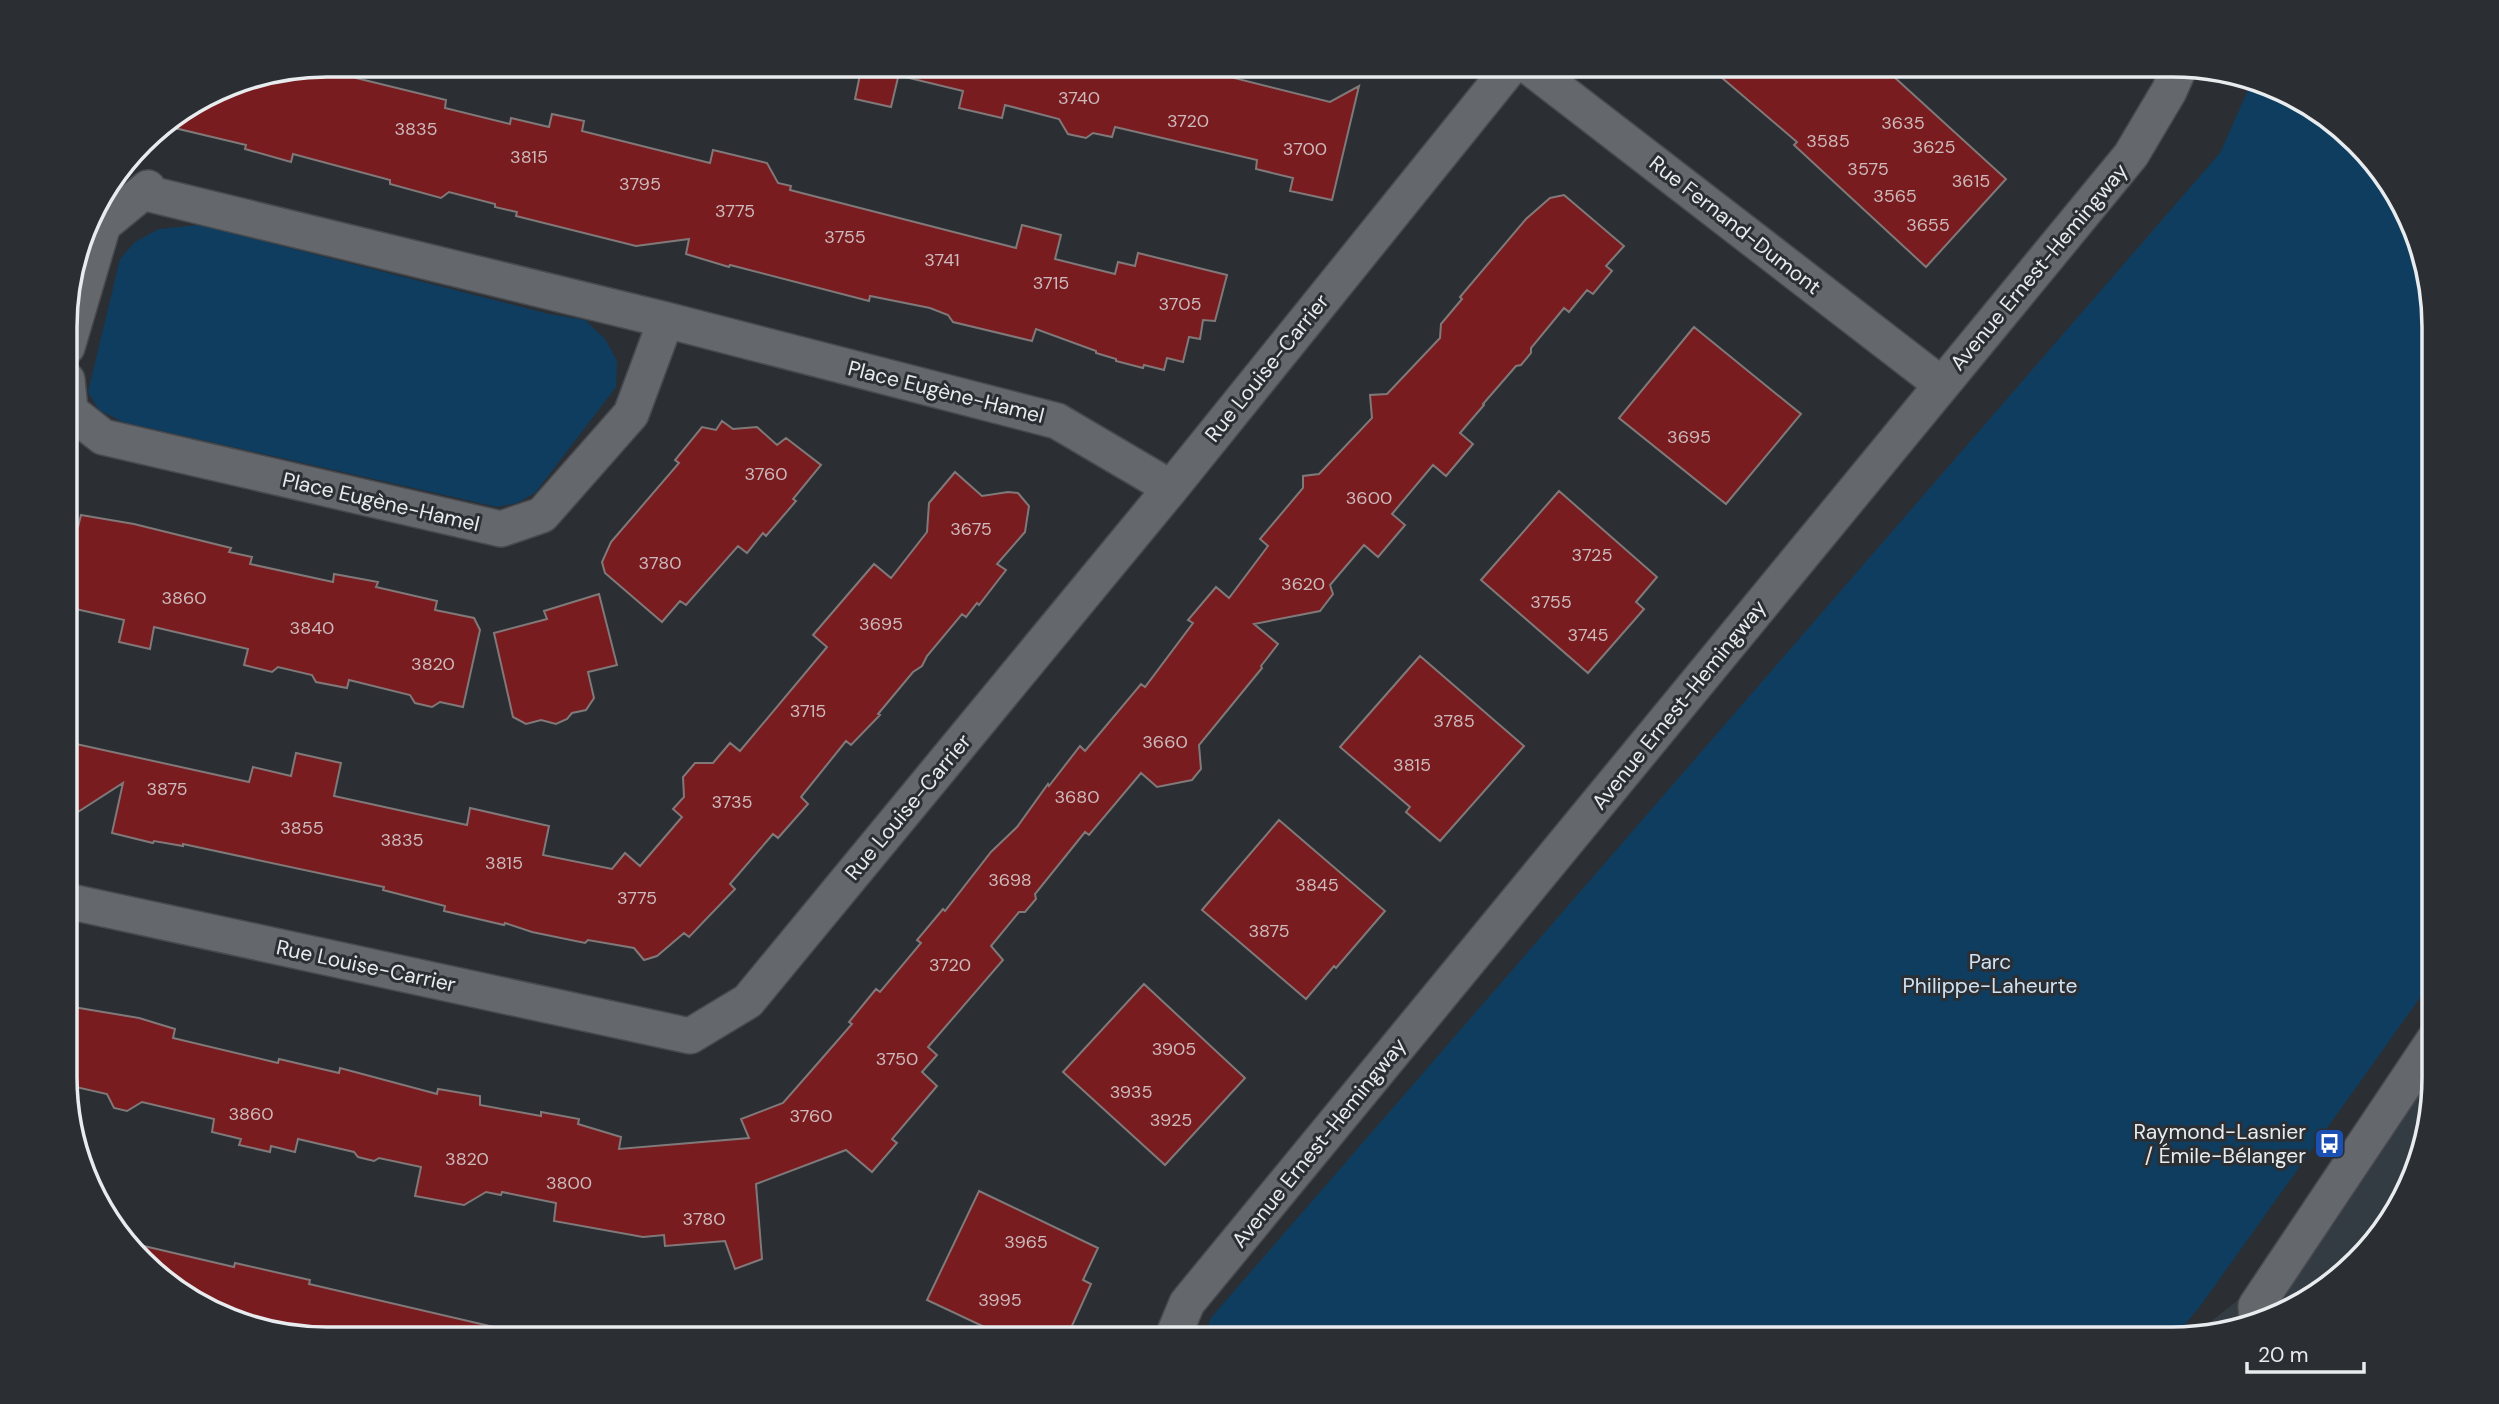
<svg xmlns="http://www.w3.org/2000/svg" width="2499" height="1404" viewBox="0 0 2499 1404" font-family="'DM Sans',sans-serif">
<rect width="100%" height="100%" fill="#2b2f33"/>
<path fill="#333c43" d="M 2434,1072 L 2434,1094 L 2399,1208 L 2358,1262 L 2303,1304 L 2190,1338 L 2333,1225 Z"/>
<path fill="#0f3d60" d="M 2253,79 L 2303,100 L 2390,182 L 2420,242 L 2434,309 L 2434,978 L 2201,1305 L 2173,1339 L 1205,1339 L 1210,1319 L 2220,153 Z
M 199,225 L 549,314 L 585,320 L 605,339 L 617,361 L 616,387 L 535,493 L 517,503 L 497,507 L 123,422 L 99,410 L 88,392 L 120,259 L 135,242 L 159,229 Z"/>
<path fill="#781c20" stroke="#817979" stroke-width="2" d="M 324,65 L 357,73 L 356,78 L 446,100 L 445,108 L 510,124 L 511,118 L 549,127 L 552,114 L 584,121 L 582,131 L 710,163 L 713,150 L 767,163 L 778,183 L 791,186 L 790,190 L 1016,248 L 1022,225 L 1061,235 L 1055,259 L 1115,274 L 1118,262 L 1135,266 L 1138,253 L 1227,275 L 1215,321 L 1203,320 L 1200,339 L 1189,337 L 1183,362 L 1167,358 L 1164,370 L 1144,365 L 1143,368 L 1116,361 L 1116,359 L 1096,353 L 1096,351 L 1036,329 L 1032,341 L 953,322 L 948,315 L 930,308 L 870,296 L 869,301 L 730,265 L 729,267 L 686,254 L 689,239 L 636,246 L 516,216 L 517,212 L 495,207 L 495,204 L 449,192 L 441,198 L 390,184 L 390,180 L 293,154 L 291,162 L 245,149 L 246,145 L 162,125 L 227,85 Z
M 862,65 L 901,65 L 891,107 L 855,99 Z
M 906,65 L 1196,65 L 1231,73 L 1234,78 L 1330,102 L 1359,86 L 1332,200 L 1290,191 L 1293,178 L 1256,169 L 1257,160 L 1115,127 L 1112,137 L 1093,133 L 1086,138 L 1068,134 L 1059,119 L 1005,105 L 1002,118 L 959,108 L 963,91 L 905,77 Z
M 1707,65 L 1881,65 L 2006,179 L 1926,267 L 1794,145 L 1797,142 Z
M 1564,195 L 1624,246 L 1606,266 L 1612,271 L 1593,294 L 1587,290 L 1569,312 L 1564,308 L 1531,348 L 1531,353 L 1521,365 L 1516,366 L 1483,404 L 1484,405 L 1460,433 L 1473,444 L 1446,476 L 1433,465 L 1392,514 L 1405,525 L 1378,557 L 1364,545 L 1330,585 L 1333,594 L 1320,611 L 1254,624 L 1278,644 L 1261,666 L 1262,668 L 1199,745 L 1201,769 L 1192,780 L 1157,787 L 1141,773 L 1089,835 L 1085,832 L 1035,894 L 1036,899 L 1025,912 L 1019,912 L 991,946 L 1003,960 L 928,1047 L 937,1055 L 922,1072 L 937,1086 L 892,1139 L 897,1143 L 872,1172 L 846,1150 L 756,1184 L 762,1259 L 735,1269 L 725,1241 L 665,1246 L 664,1235 L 643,1237 L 554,1221 L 556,1203 L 502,1192 L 501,1195 L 486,1192 L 464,1205 L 415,1196 L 421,1167 L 379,1158 L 374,1161 L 358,1157 L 354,1152 L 298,1139 L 295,1152 L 271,1146 L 270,1152 L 239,1145 L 241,1139 L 212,1132 L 214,1119 L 142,1102 L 127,1111 L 114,1108 L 107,1094 L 67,1085 L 67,1006 L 139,1018 L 175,1029 L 173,1038 L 278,1063 L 279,1059 L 339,1073 L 340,1068 L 437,1094 L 438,1089 L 480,1096 L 480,1105 L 541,1116 L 541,1112 L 579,1119 L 578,1124 L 621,1137 L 619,1149 L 749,1138 L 741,1119 L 783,1103 L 811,1071 L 852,1024 L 849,1022 L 876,989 L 880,992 L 921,943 L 917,940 L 943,909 L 945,911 L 991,852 L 1017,827 L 1048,784 L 1049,786 L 1080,746 L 1085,751 L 1141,684 L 1145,687 L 1193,623 L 1188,620 L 1216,587 L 1229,598 L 1268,546 L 1260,539 L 1303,488 L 1303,476 L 1319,474 L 1372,418 L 1370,395 L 1387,394 L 1440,338 L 1441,324 L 1462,299 L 1460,297 L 1526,219 L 1550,198 Z
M 1694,327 L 1801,414 L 1726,504 L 1619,418 Z
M 722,421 L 733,429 L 757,427 L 777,445 L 786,438 L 821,465 L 793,499 L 796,501 L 766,536 L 763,533 L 747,553 L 738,546 L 686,605 L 680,601 L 662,622 L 605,573 L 602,562 L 611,542 L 679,463 L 675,460 L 702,427 L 716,430 Z
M 955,472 L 982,496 L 1008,492 L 1018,493 L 1029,506 L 1025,532 L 997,564 L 1006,570 L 979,605 L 977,603 L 966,617 L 962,614 L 927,656 L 922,666 L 913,672 L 878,714 L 880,715 L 851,745 L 846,741 L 801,797 L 808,804 L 778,838 L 773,834 L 730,884 L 735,889 L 689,937 L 684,933 L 657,956 L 644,960 L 634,948 L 588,940 L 585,943 L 532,932 L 505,923 L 504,925 L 444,911 L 445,906 L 383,890 L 384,887 L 183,844 L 183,846 L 154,841 L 153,843 L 112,833 L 123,783 L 67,819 L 67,742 L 249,782 L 253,767 L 291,776 L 296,753 L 341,763 L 334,796 L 467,825 L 470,808 L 549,826 L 543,855 L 612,869 L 625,853 L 640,866 L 682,817 L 673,809 L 684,797 L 683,777 L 695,763 L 713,763 L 730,743 L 740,751 L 827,647 L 813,635 L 874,564 L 891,578 L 927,532 L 929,503 Z
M 1559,491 L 1657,577 L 1636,602 L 1644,609 L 1588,673 L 1481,580 Z
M 81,515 L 134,524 L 231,548 L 229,552 L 252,557 L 250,564 L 333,582 L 334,574 L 378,582 L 376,587 L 437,601 L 435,610 L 474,618 L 480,630 L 463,707 L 440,702 L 432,707 L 415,703 L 410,695 L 349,680 L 347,688 L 316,682 L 312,675 L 278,667 L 272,672 L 244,665 L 248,649 L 154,627 L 150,649 L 119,642 L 124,620 L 67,607 L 67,524 L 78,527 Z
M 599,594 L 617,665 L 588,672 L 594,698 L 586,710 L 572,713 L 567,719 L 556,724 L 541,720 L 526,724 L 513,717 L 494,633 L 547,619 L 544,611 Z
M 1420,656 L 1524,746 L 1440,841 L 1406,812 L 1410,807 L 1340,747 Z
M 1279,820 L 1385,911 L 1336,968 L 1334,966 L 1306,999 L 1202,910 Z
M 1144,984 L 1245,1078 L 1165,1165 L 1063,1072 Z
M 979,1191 L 1098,1248 L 1083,1280 L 1091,1284 L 1066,1339 L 1010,1339 L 927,1300 Z
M 131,1243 L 234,1267 L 235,1263 L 310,1280 L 309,1284 L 494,1327 L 493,1339 L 327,1339 L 259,1330 L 196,1304 Z"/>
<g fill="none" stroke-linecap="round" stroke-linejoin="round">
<defs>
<path id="minor" d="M 1527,65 L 1942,385
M 67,347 L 103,225 L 148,188 L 150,194 L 666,320 L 1057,421 L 1171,488
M 67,380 L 70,411 L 103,437 L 501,529 L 542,515 L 631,414 L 666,320
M 67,901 L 690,1036 L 748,1001 L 1171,488 L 1512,65
M 2257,1318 L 2256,1306 L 2434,1040
M 1172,1339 L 1187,1303 L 2131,155 L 2169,91 L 2180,66"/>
</defs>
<use href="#minor" stroke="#474a4e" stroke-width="38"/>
<use href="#minor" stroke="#64686d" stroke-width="35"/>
</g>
<defs>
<symbol id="bus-square" viewBox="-11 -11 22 22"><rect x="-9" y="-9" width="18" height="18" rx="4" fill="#1a4fb4" stroke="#2b2f33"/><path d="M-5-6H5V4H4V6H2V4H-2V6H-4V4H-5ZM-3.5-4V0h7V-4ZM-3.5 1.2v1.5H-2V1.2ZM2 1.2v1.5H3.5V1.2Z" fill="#fff"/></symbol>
</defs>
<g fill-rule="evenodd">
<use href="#bus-square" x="2312" y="1126" width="35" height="35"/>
</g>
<g text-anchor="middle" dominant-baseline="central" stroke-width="6" stroke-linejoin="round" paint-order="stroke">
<g font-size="18" fill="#cdb8ba">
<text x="1079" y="98">3740</text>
<text x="1188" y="121">3720</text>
<text x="1903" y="123">3635</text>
<text x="416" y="129">3835</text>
<text x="1828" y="141">3585</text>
<text x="1934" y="147">3625</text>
<text x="1305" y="149">3700</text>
<text x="529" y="157">3815</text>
<text x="1868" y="169">3575</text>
<text x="1971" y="181">3615</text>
<text x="640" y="184">3795</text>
<text x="1895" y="196">3565</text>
<text x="735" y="211">3775</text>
<text x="1928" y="225">3655</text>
<text x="845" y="237">3755</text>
<text x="942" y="260">3741</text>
<text x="1051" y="283">3715</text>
<text x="1180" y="304">3705</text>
<text x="1689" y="437">3695</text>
<text x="766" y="474">3760</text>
<text x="1369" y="498">3600</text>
<text x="971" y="529">3675</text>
<text x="1592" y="555">3725</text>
<text x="660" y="563">3780</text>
<text x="1303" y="584">3620</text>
<text x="184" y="598">3860</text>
<text x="1551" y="602">3755</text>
<text x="881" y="624">3695</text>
<text x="312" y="628">3840</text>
<text x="1588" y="635">3745</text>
<text x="433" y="664">3820</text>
<text x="808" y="711">3715</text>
<text x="1454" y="721">3785</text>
<text x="1165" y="742">3660</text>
<text x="1412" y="765">3815</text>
<text x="167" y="789">3875</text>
<text x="1077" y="797">3680</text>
<text x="732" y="802">3735</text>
<text x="302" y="828">3855</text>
<text x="402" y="840">3835</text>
<text x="504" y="863">3815</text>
<text x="1010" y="880">3698</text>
<text x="1317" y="885">3845</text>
<text x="637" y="898">3775</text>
<text x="1269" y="931">3875</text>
<text x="950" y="965">3720</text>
<text x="1174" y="1049">3905</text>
<text x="897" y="1059">3750</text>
<text x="1131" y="1092">3935</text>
<text x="251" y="1114">3860</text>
<text x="811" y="1116">3760</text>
<text x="1171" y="1120">3925</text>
<text x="467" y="1159">3820</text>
<text x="569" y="1183">3800</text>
<text x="704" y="1219">3780</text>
<text x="1026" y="1242">3965</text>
<text x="1000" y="1300">3995</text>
</g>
<g font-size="21" fill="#e9ecee" stroke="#2b2f33">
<text transform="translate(1735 225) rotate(38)">Rue Fernand-Dumont</text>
<text transform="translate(2039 267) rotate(-50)">Avenue Ernest-Hemingway</text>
<text transform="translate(1267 368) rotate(-51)">Rue Louise-Carrier</text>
<text transform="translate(946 392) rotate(14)">Place Eugène-Hamel</text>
<text transform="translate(381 502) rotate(13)">Place Eugène-Hamel</text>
<text transform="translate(1679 705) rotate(-51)">Avenue Ernest-Hemingway</text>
<text transform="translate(908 807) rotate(-50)">Rue Louise-Carrier</text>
<text transform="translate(366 966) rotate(12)">Rue Louise-Carrier</text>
<text transform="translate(1319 1143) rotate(-51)">Avenue Ernest-Hemingway</text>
</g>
<g font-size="21" fill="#cfe2f3" stroke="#2b2f33">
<text x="1990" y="962">Parc<tspan x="1990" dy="24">Philippe-Laheurte</tspan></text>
</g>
<g font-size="21" fill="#e9ecee" stroke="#2b2f33" text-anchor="end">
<text x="2306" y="1132">Raymond-Lasnier<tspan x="2306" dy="24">/ Émile-Bélanger</tspan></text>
</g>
</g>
<path d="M0 0H2499V1404H0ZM327 77H2172A250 250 0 0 1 2422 327V1077A250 250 0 0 1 2172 1327H327A250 250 0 0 1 77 1077V327A250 250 0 0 1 327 77Z" fill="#2b2f33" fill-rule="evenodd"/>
<path fill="none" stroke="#e9ecee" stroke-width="3.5" d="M327 77H2172A250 250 0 0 1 2422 327V1077A250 250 0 0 1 2172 1327H327A250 250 0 0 1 77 1077V327A250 250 0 0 1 327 77Z"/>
<path d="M2247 1362v10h117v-10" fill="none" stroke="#e9ecee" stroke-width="3.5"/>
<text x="2258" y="1362" font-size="21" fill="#e9ecee" stroke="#2b2f33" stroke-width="5" paint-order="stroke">20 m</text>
</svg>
